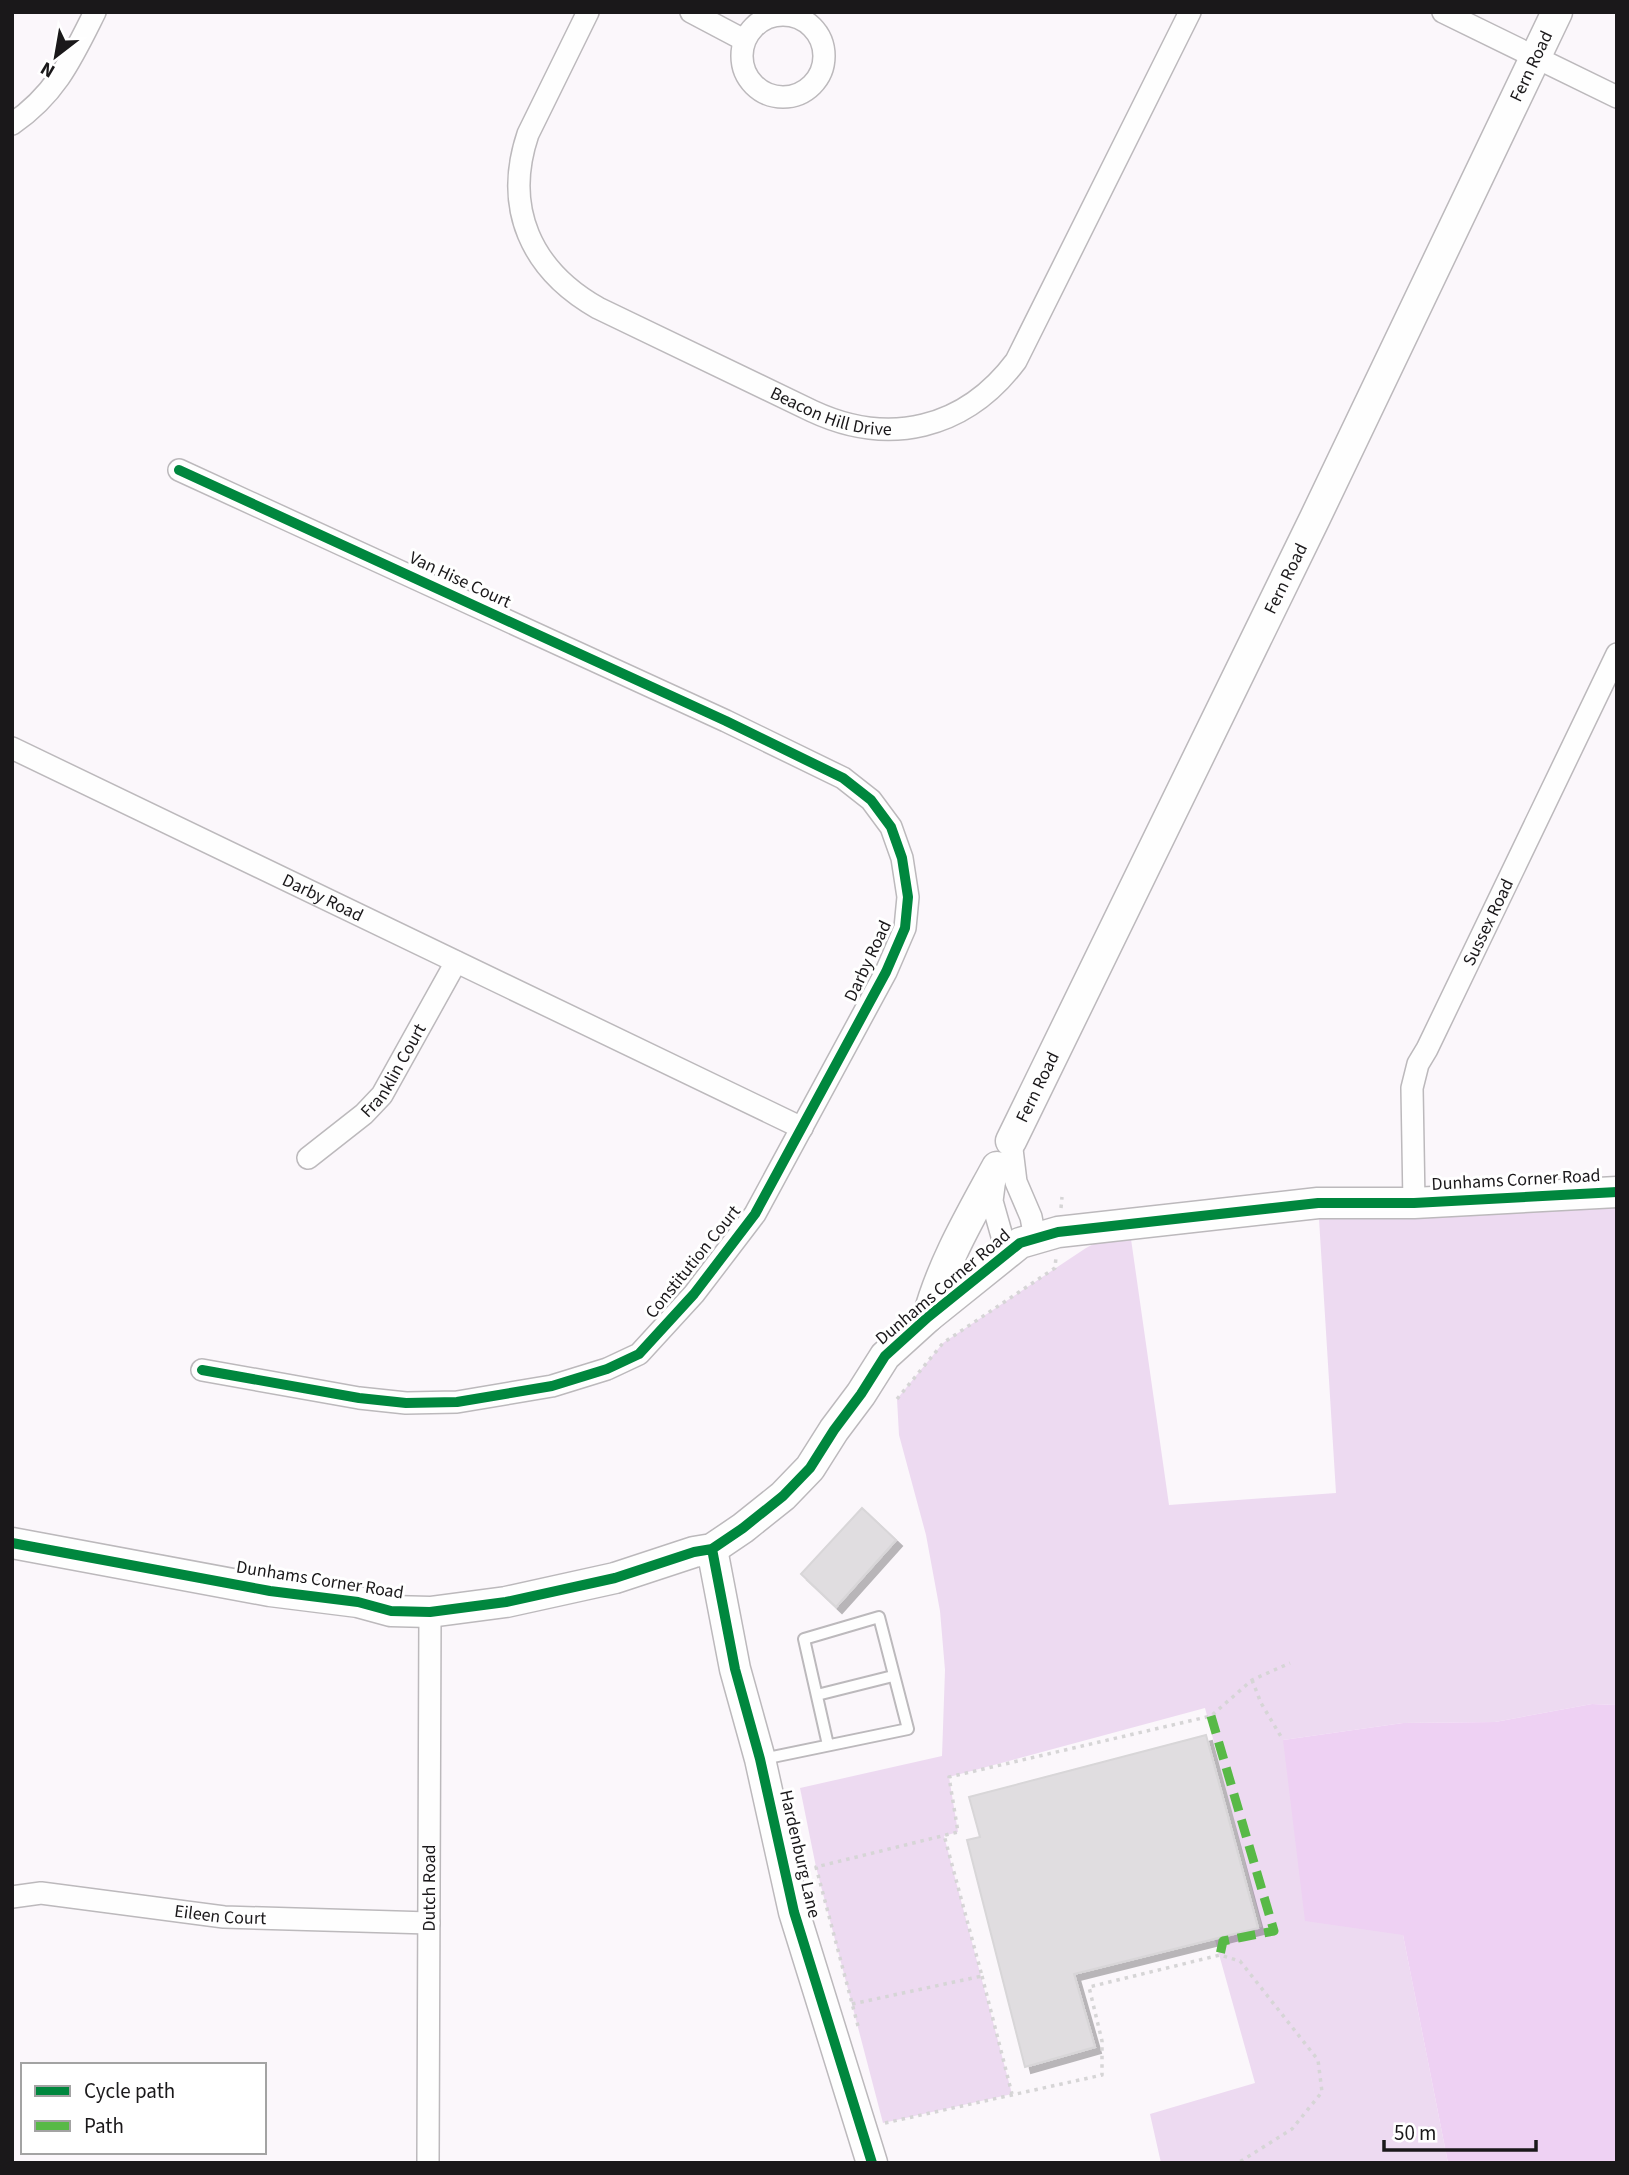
<svg xmlns="http://www.w3.org/2000/svg" width="1629" height="2175" viewBox="0 0 1629 2175" font-family="'Source Sans 3',sans-serif">
<defs>
<filter id="shadow"><feDropShadow dx="6" dy="6" stdDeviation="0" flood-color="#0004"/></filter>
</defs>
<rect width="100%" height="100%" fill="#fbf7fb"/>
<path fill="#eddaf1" d="M 1617,1195 L 1617,1705 L 1592,1704 L 1495,1722 L 1403,1723 L 1283,1740 L 1403,1935 L 1448,2163 L 1161,2163 L 1150,2114 L 1255,2083 L 1215,1940 L 1262,1927 L 1205,1708 L 949,1777 L 958,1832 L 944,1836 L 1012,2094 L 883,2123 L 816,1867 L 800,1788 L 942,1756 L 945,1670 L 940,1611 L 926,1535 L 899,1435 L 897,1399 L 943,1343 L 1086,1248 L 1129,1225 L 1169,1505 L 1336,1493 L 1318,1203 Z"/>
<path fill="#eed1f3" d="M 1592,1704 L 1617,1705 L 1617,2163 L 1448,2163 L 1403,1935 L 1305,1921 L 1283,1740 L 1403,1723 L 1495,1722 Z"/>
<path fill="#e0dde0" stroke="#d8d6d8" stroke-width="2" filter="url(#shadow)" d="M 862,1508 L 896,1540 L 836,1607 L 801,1574 Z
M 1206,1735 L 1258,1928 L 1074,1974 L 1095,2047 L 1025,2067 L 967,1840 L 980,1837 L 969,1797 Z"/>
<g fill="none" stroke-linecap="round" stroke-linejoin="round">
<defs>
<path id="lane" d="M 817,1695 L 893,1676
M 763,1759 L 908,1729 L 879,1617 L 804,1639 L 828,1745"/>
<g id="street">
<path id="s1" d="M 588,12 L 528,134 C 503,208 531,270 598,308 L 812,411 C 889,447 965,429 1016,361 L 1190,12"/>
<path d="M 691,12 L 744,40"/>
<path d="M 1443,12 L 1617,97"/>
<circle cx="783" cy="56" r="41"/>
<path d="M 12,124 C 56,94 72,58 95,12"/>
<path d="M 179,470 L 726,721 L 843,778 L 871,800 L 891,827 L 902,858 L 908,897 L 905,928 L 886,972 L 755,1214 L 694,1294 L 639,1354 L 607,1369 L 552,1386 L 457,1402 L 406,1403 L 359,1398 L 202,1370"/>
<path id="s2" d="M 12,748 L 802,1128"/>
<path d="M 1011,1141 L 1016,1182 L 1031,1217 L 1035,1238"/>
<path id="s3" d="M 308,1158 L 364,1114 L 382,1095 L 456,962"/>
<path d="M 995,1178 L 992,1201 L 1007,1254"/>
<path id="s4" d="M 1414,1203 L 1412,1088 L 1418,1064 L 1427,1049 L 1617,654"/>
<path id="s5" d="M 12,1897 L 41,1893 L 224,1917 L 429,1923"/>
<path id="s6" d="M 428,2163 L 430,1612"/>
</g>
<g id="secondary">
<path id="s7" d="M 1011,1141 L 1315,518 L 1557,12"/>
<path d="M 928,1317 C 942,1264 971,1215 997,1167"/>
<path d="M 12,1543 L 270,1591 L 358,1602 L 391,1611 L 430,1612 L 506,1602 L 615,1578 L 694,1552 L 712,1549 L 743,1528 L 783,1496 L 810,1468 L 834,1430 L 861,1394 L 885,1356 L 928,1317 L 1020,1243 L 1058,1232 L 1318,1203 L 1414,1203 L 1617,1192"/>
<path d="M 712,1549 L 735,1669 L 760,1759 L 794,1912 L 872,2163"/>
</g>
</defs>
<use href="#lane" stroke="#bcb9bc" stroke-width="14"/>
<use href="#street" stroke="#bcb9bc" stroke-width="24"/>
<use href="#secondary" stroke="#bcb9bc" stroke-width="33"/>
<path stroke="#d6d5d6" stroke-width="3.5" stroke-dasharray="3.5 5" stroke-linecap="butt" d="M 1061,1208 L 1062,1197
M 897,1399 L 943,1343 L 1055,1268 L 1056,1257
M 1252,1680 L 1261,1703 L 1283,1740
M 982,1976 L 1012,2094
M 852,2004 L 982,1976 L 944,1835
M 858,2026 L 816,1867 L 958,1832 L 949,1777 L 1211,1716 L 1252,1680 L 1290,1663
M 885,2123 L 1102,2075 L 1102,2041 L 1089,1987 L 1220,1955 L 1240,1961 L 1318,2060 L 1322,2092 L 1292,2129 L 1238,2163"/>
<use href="#lane" stroke="#fefefe" stroke-width="10"/>
<use href="#street" stroke="#fefefe" stroke-width="21"/>
<use href="#secondary" stroke="#fefefe" stroke-width="30"/>
<path stroke="#58b947" stroke-width="9" stroke-dasharray="18 9" stroke-linecap="butt" d="M 1211,1716 L 1274,1931 L 1223,1941 L 1220,1955"/>
<defs>
<path id="cycleway" d="M 179,470 L 726,721 L 843,778 L 871,800 L 891,827 L 902,858 L 908,897 L 905,928 L 886,972 L 755,1214 L 694,1294 L 639,1354 L 607,1369 L 552,1386 L 457,1402 L 406,1403 L 359,1398 L 202,1370
M 12,1543 L 270,1591 L 358,1602 L 391,1611 L 430,1612 L 506,1602 L 615,1578 L 694,1552 L 712,1549 L 743,1528 L 783,1496 L 810,1468 L 834,1430 L 861,1394 L 885,1356 L 928,1317 L 1020,1243 L 1058,1232 L 1318,1203 L 1414,1203 L 1617,1192
M 712,1549 L 735,1669 L 760,1759 L 794,1912 L 872,2163"/>
</defs>
<use href="#cycleway" stroke="#fff" stroke-width="15"/>
<use href="#cycleway" stroke="#00873e" stroke-width="10"/>
</g>
<g text-anchor="middle" dominant-baseline="central" stroke-width="6" stroke-linejoin="round" paint-order="stroke">
<g font-size="18" fill="#1a181a" stroke="#fff">
<text stroke="none"><textPath href="#s7" startOffset="1194">Fern Road</textPath></text>
<text stroke="none"><textPath href="#s1" startOffset="598">Beacon Hill Drive</textPath></text>
<text stroke="none"><textPath href="#s7" startOffset="626">Fern Road</textPath></text>
<text transform="translate(460 580) rotate(25)">Van Hise Court</text>
<text stroke="none"><textPath href="#s2" startOffset="345">Darby Road</textPath></text>
<text stroke="none"><textPath href="#s4" startOffset="298">Sussex Road</textPath></text>
<text transform="translate(868 961) rotate(-65)">Darby Road</text>
<text stroke="none"><textPath href="#s3" startOffset="124">Franklin Court</textPath></text>
<text stroke="none"><textPath href="#s7" startOffset="60">Fern Road</textPath></text>
<text transform="translate(1516 1180) rotate(-3)">Dunhams Corner Road</text>
<text transform="translate(693 1262) rotate(-51)">Constitution Court</text>
<text transform="translate(943 1287) rotate(-40)">Dunhams Corner Road</text>
<text transform="translate(320 1580) rotate(9)">Dunhams Corner Road</text>
<text transform="translate(800 1854) rotate(77)">Hardenburg Lane</text>
<text stroke="none"><textPath href="#s6" startOffset="275">Dutch Road</textPath></text>
<text stroke="none"><textPath href="#s5" startOffset="210">Eileen Court</textPath></text>
</g>
</g>
<rect width="1629" height="2175" fill="none" stroke="#1a181a" stroke-width="28"/>
<rect x="21" y="2063" width="245" height="91" fill="#ffffff" stroke="#a3a3a3" stroke-width="2"/>
<rect x="35" y="2086" width="35" height="10" fill="#00873e" stroke="#a3a3a3" stroke-width="2"/>
<text x="84" y="2098" font-size="21" fill="#1a181a">Cycle path</text>
<rect x="35" y="2121" width="35" height="10" fill="#58b947" stroke="#a3a3a3" stroke-width="2"/>
<text x="84" y="2133" font-size="21" fill="#1a181a">Path</text>
<g transform="translate(56 56) rotate(211)" stroke="#ffffff" stroke-width="5" paint-order="stroke">
<path d="M0-5L12 26L0 18L-12 26Z" fill="#1a181a"/>
<text y="-10" font-size="19" font-weight="bold" text-anchor="middle" fill="#1a181a">N</text>
</g>
<path d="M1384 2140v10h152v-10" fill="none" stroke="#1a181a" stroke-width="3.5"/>
<text x="1394" y="2140" font-size="21" fill="#1a181a" stroke="#ffffff" stroke-width="5" paint-order="stroke">50 m</text>
</svg>
